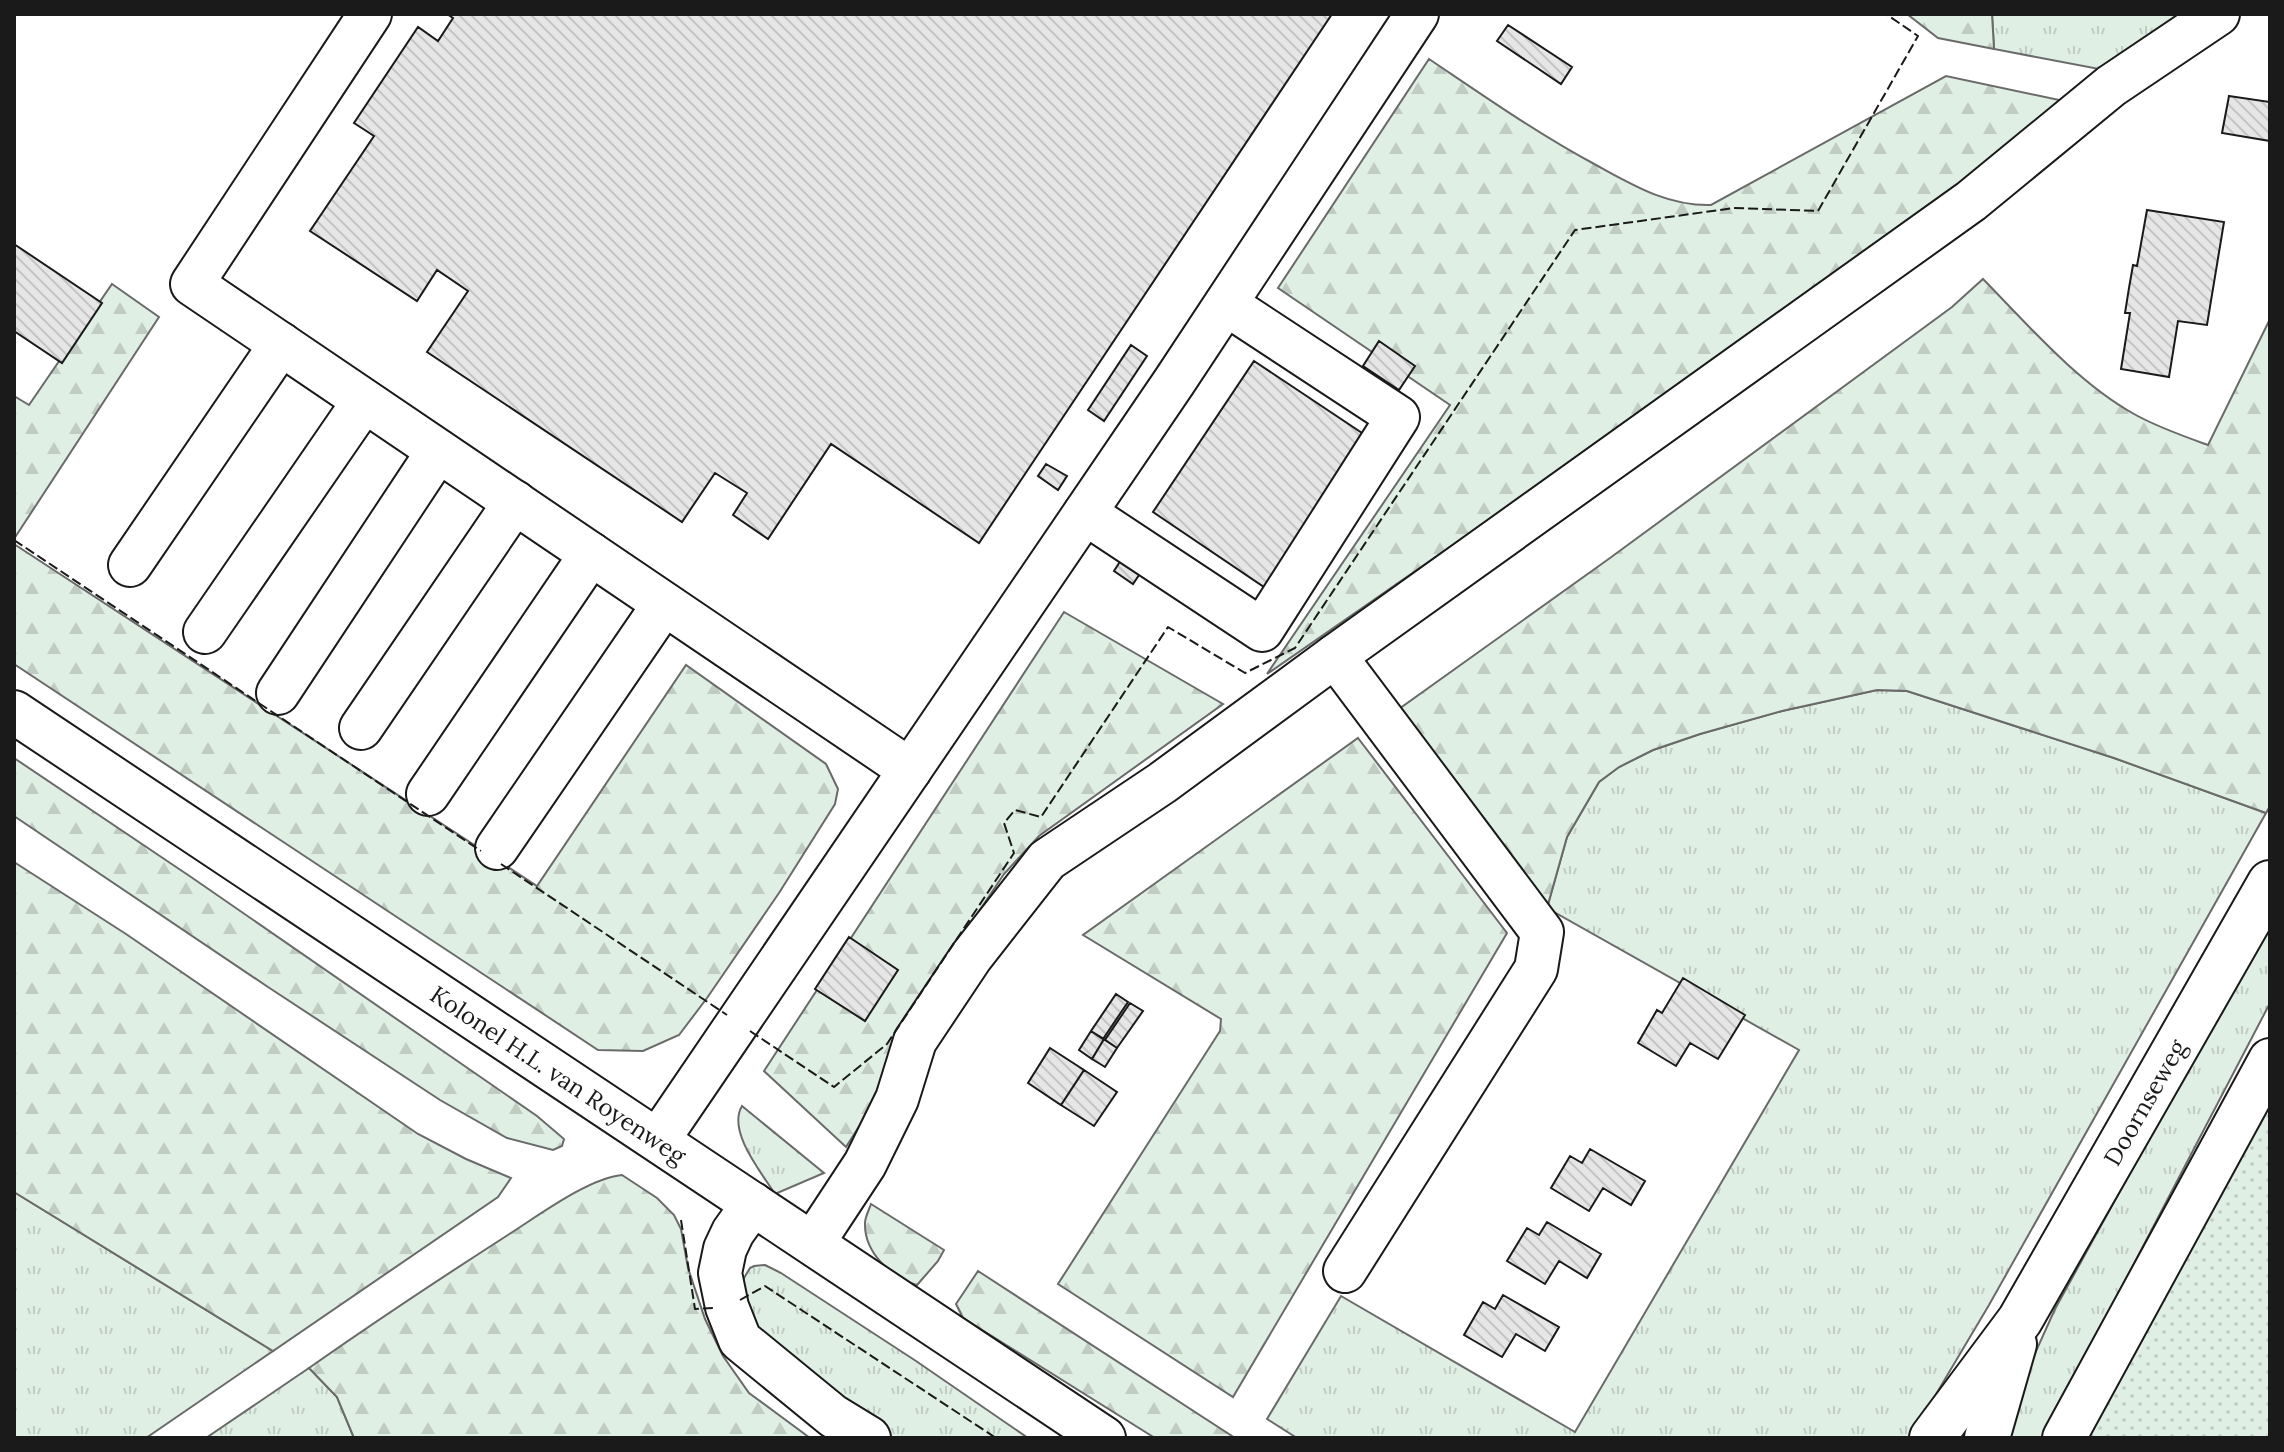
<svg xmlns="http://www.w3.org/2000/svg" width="2284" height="1452" viewBox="0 0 2284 1452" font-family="Lora,serif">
<defs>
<pattern id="grass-tufts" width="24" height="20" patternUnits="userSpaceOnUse" patternTransform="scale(2)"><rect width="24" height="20" fill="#e0efe3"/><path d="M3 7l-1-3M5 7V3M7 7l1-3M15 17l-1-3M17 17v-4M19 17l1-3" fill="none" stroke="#c0ccc2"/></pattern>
<pattern id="forest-firs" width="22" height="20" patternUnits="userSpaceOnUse" patternTransform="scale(2)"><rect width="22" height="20" fill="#e0efe3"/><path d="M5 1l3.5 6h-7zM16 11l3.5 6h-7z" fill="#c0ccc2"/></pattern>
<pattern id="park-dots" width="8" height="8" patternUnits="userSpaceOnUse" patternTransform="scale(2)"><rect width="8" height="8" fill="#e0efe3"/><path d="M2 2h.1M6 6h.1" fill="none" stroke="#c0ccc2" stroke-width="1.8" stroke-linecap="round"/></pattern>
<pattern id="building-back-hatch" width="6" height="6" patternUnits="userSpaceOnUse" patternTransform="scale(2)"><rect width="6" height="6" fill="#e6e6e6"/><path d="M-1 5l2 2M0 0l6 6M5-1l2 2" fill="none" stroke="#c5c5c5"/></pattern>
</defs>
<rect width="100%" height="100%" fill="#fff"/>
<path fill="url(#grass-tufts)" stroke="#6a6a6a" stroke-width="2" d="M 1992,14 L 2207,14 L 2120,73 L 1994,49 Z
M 1877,690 L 1907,691 L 2114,758 L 2266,813 L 1989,1305 L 1910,1438 L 1297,1438 L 1267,1419 L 1341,1296 L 1575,1432 L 1799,1050 L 1547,908 L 1567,837 L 1599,782 L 1619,767 L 1653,750 L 1700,734 L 1782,711 Z
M 2270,919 L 2270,1003 L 2043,1438 L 1997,1438 L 2055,1309 Z
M 742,1106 L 824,1173 L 775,1194 C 761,1172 727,1131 742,1106 Z
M 14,1192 L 273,1351 L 146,1438 L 14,1438 Z
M 765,1265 L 781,1273 L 916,1361 L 1028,1438 L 883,1438 L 806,1382 L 750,1319 L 742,1298 L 744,1278 L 750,1268 L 754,1266 Z
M 309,1368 L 337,1397 L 354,1438 L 206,1438 Z"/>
<path fill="url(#forest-firs)" stroke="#6a6a6a" stroke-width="2" d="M 1907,14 L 1992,14 L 1994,49 L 1938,38 Z
M 1429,59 C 1484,96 1538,134 1596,165 C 1633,185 1667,206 1711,205 L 1946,76 L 2078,104 L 1656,404 L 1267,674 L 1450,405 L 1278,288 Z
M 1983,279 C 2029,326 2077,382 2134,414 C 2157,427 2183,436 2208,445 L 2270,319 L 2270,806 L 2266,813 L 2114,758 L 1907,691 L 1877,690 L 1782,711 L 1700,734 L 1653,750 L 1619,767 L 1599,782 L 1567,837 L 1547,908 L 1392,714 L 1610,558 L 1952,307 Z
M 112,284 L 159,317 L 14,539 L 14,396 L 29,405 Z
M 14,544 L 537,886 L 686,665 L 826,764 L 838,789 L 835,804 L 779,893 L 707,998 L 679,1035 L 643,1051 L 598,1050 L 14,664 Z
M 1064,612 L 1223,704 L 1039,836 L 1004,874 L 961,938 L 906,1026 L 865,1117 L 846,1147 L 764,1071 Z
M 1358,738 L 1507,933 L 1233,1397 L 1058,1284 L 1220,1031 L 1221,1019 L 1083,935 Z
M 14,758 L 191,877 L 537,1116 L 564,1139 L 562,1146 L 553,1150 L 507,1138 L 440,1100 L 268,987 L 14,816 Z
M 14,862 L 126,934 L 418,1134 L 466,1159 L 511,1178 L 498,1197 L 273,1351 L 14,1192 Z
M 622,1175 L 657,1198 L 674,1215 L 681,1229 L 688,1268 L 705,1319 L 723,1356 L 749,1393 L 810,1438 L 354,1438 L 337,1397 L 309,1368 C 376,1321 444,1276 514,1231 C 542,1213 590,1178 622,1175 Z
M 871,1204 L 944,1250 L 938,1261 L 917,1285 C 891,1278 864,1252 865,1223 C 865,1217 869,1210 871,1204 Z
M 978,1271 L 1235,1438 L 1155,1438 L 963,1318 L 956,1304 Z"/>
<path fill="url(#park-dots)" stroke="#6a6a6a" stroke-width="2" d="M 2270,1098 L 2270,1438 L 2085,1438 Z"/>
<path fill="url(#building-back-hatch)" stroke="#1a1a1a" stroke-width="2" d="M 447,14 L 1332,14 L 979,543 L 831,444 L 768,539 L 733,515 L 747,493 L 715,473 L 682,522 L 427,352 L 468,291 L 437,270 L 417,301 L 310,231 L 374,136 L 354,123 L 418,27 L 438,41 L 453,18 Z
M 1508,25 L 1572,67 L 1561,84 L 1497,41 Z
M 2229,96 L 2270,102 L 2270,141 L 2222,133 Z
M 2147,210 L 2224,222 L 2207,325 L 2178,321 L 2169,377 L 2121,369 L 2130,313 L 2125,313 L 2129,288 L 2133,265 L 2137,266 Z
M 14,244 L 102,303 L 62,363 L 14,331 Z
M 1379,341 L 1415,366 L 1399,390 L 1363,366 Z
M 1131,345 L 1147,356 L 1104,421 L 1088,410 Z
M 1254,361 L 1368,437 L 1267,589 L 1153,512 Z
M 1046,464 L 1067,476 L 1058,490 L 1038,476 Z
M 1121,560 L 1141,572 L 1133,584 L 1114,571 Z
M 849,937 L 898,970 L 865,1021 L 815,989 Z
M 1683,978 L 1745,1015 L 1718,1059 L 1690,1043 L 1676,1066 L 1638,1043 L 1657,1010 L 1662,1013 Z
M 1116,994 L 1128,1002 L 1103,1039 L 1091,1031 Z
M 1130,1003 L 1143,1011 L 1117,1048 L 1105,1040 Z
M 1091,1031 L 1104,1039 L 1092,1059 L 1079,1050 Z
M 1104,1039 L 1117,1048 L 1105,1067 L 1092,1059 Z
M 1050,1048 L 1084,1070 L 1061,1105 L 1028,1083 Z
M 1084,1070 L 1117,1092 L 1094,1126 L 1061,1105 Z
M 1590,1149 L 1645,1181 L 1631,1205 L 1603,1188 L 1589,1211 L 1551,1188 L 1570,1156 L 1582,1163 Z
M 1547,1222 L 1601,1254 L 1587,1278 L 1559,1261 L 1545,1284 L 1507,1261 L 1527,1228 L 1539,1235 Z
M 1503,1295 L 1559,1327 L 1545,1351 L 1516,1334 L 1502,1357 L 1464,1335 L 1483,1302 L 1495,1309 Z"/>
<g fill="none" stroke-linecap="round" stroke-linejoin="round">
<defs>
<g id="minor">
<path d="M 370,14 L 192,284 L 910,770"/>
<path d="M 1085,513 L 1262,630 L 1398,417 L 1226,304"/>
<path d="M 130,565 L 281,344"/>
<path d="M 205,632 L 364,401"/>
<path d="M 1335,656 L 1542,932 L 1536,969 L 1345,1271"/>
<path d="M 278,693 L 438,451"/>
<path id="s1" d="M 14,712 L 1104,1438"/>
<path d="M 361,728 L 515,502"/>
<path d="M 428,794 L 591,554"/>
<path d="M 497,848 L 664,604"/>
<path d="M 658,1140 L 1174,382 L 1417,14"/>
<path d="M 753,1204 L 733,1232 L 725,1249 L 720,1273 L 727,1307 L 740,1340 L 833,1416 L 869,1438"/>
<path d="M 813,1243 L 865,1164 L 897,1099 L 915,1041 L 971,957 L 1047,860 L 1162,783 L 1335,656 L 1971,201 L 2111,86 L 2218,14"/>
<path d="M 2064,1438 L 2270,1060"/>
</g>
<g id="major">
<path id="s2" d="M 1932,1438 L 2020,1320 L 2270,883"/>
<path d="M 1987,1438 L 2014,1344"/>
</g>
</defs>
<use href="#minor" stroke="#1a1a1a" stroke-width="46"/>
<use href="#major" stroke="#1a1a1a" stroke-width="48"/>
<use href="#minor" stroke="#fff" stroke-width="42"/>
<use href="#major" stroke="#fff" stroke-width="44"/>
<path stroke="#1a1a1a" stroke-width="2" stroke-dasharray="10 4" stroke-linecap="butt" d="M 14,540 L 481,851
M 501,864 L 727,1015
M 750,1031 L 834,1087 L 887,1044 L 1014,853 L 1004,823 L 1015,810 L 1041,817 L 1168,627 L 1245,673 L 1295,648 L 1575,230 L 1734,208 L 1818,211 L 1918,36 L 1886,14
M 681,1220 L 695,1309 L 713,1308
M 740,1300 L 765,1286 L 996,1438"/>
</g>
<g text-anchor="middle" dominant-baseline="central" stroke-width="6" stroke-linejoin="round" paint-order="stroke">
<g font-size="24" fill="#1a1a1a" stroke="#fff">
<text stroke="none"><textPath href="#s1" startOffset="654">Kolonel H.L. van Royenweg</textPath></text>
<text stroke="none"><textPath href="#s2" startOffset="398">Doornseweg</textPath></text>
</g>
</g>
<rect width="2284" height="1452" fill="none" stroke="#1a1a1a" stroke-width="32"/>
</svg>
